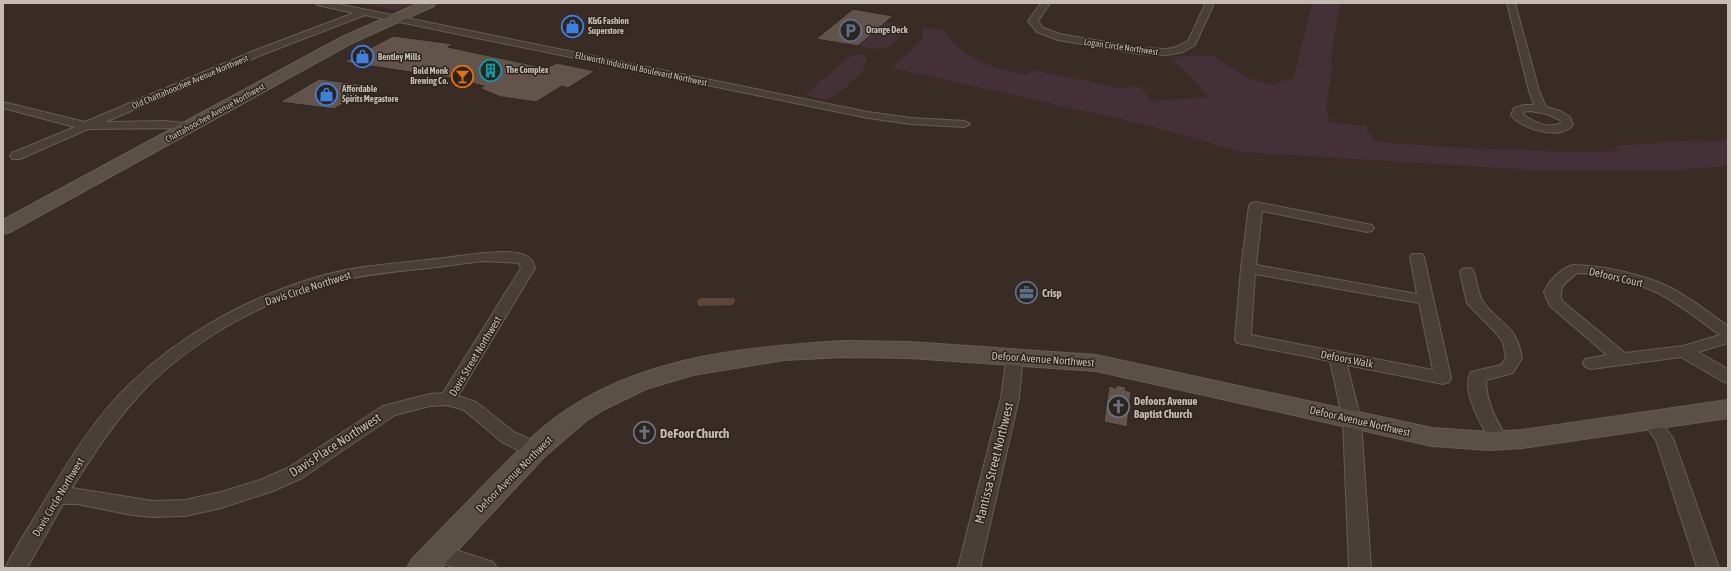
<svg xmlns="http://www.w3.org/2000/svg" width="1731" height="571" viewBox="0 0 1731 571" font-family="'Asap Condensed',sans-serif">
<rect width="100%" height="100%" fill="#382c25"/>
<path fill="#463037" d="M 356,3 L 415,3 L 397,10 Z
M 1312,3 L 1341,3 L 1337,19 L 1331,57 L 1332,69 L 1326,107 L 1330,122 L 1365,126 L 1376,142 C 1458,148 1537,153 1619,151 L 1615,146 L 1698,140 C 1707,145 1719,141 1728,138 L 1728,166 L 1674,170 L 1535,170 L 1243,152 L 1134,122 L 892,68 L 923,38 L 921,27 L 944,30 C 966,62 991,67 1027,75 L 1033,70 L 1119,88 L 1139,86 L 1152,101 L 1209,97 L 1177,64 L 1172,57 L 1211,55 L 1246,77 L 1270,85 L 1294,78 Z
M 886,22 L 904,26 C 904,32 901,36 897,40 C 886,53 873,49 858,46 Z
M 851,55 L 865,55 L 867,59 L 862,72 L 836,96 L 826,99 L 804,95 Z"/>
<path fill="#5c4638" d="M 700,298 L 734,298 L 735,302 L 732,305 L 698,306 L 697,301 Z"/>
<path fill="#62544b" stroke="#30261f" d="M 853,9 L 893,16 L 858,46 L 816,39 Z
M 393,36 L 453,44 L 448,47 L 546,68 L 557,63 L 595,71 L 568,88 L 562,86 L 536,102 L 501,97 L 479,88 L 484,86 L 450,78 L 344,62 Z
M 319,79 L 372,86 L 334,109 L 280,102 Z
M 1116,385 L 1126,387 L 1125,390 L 1131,392 L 1127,427 L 1104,422 L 1109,386 L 1116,388 Z"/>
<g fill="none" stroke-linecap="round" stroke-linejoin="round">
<defs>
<path id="street" d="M 316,3 L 333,3 L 868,112 L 911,118 L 964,121 L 970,124 L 964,127 L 911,124 L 868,118 L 365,15 L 264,54 L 105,122 L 165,121 L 194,124 L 196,126 L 194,128 L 88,129 L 20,159 L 12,159 L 10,156 L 12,153 L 75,127 L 3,108 L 3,102 L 85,122 L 256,50 L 354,13 L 317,5 Z
M 1041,3 L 1050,3 L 1038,21 L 1043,28 L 1060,34 L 1140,48 L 1167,49 L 1176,47 L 1188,41 L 1206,3 L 1214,3 L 1195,45 L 1183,52 L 1167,55 L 1140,54 L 1058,40 L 1037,32 L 1028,21 Z
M 1507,3 L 1515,3 L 1539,91 L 1546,107 L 1560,111 L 1570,117 L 1573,125 C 1561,141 1521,129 1511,115 L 1514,108 L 1524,105 L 1534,105 L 1529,91 ZM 1530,111 L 1547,114 L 1560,120 L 1561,123 C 1549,129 1533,123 1523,114 L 1523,112 Z
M 1256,202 L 1367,224 L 1372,225 L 1374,228 L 1372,231 L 1367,232 L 1262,211 L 1256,265 L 1417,294 L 1410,257 L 1412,254 L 1422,254 L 1424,257 L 1451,378 L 1449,382 L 1443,384 L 1347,365 L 1361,420 L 1371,568 L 1349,568 L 1343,420 L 1330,361 L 1243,344 L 1237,343 L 1235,339 L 1241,268 L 1249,206 L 1251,203 ZM 1255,274 L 1419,303 L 1433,370 L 1251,335 Z
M 485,253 C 501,252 532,248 535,268 L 458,396 L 476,402 L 514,432 L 542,445 L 544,450 L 542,455 L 535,457 L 528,455 L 502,442 L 464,410 L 447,405 L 430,406 L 395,415 L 302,478 L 273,491 L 221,508 L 185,516 L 153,517 L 132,515 L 77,504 L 63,504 L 27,568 L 5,568 C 16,547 29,527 41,507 C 67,464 94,418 131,383 C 184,332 251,296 321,276 C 353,267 386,264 418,261 C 441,259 463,255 485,253 ZM 485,261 L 519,263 L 521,268 L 443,393 L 430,394 L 383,406 L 288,468 L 260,480 L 221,492 L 185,500 L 153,501 L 72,488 C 93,455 114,422 141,393 C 189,342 265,299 333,282 C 361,275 390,272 419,269 C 441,267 463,263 485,261 Z
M 1573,265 C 1599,265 1646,275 1669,287 C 1689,297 1709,313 1728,326 L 1728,343 L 1698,352 L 1728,369 L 1728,383 L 1722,381 L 1681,357 L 1591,369 L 1585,367 L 1583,363 L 1585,359 L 1607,355 L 1550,306 L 1544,292 C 1549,281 1561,268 1573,265 ZM 1577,273 C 1600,273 1637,283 1658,293 C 1680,304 1700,321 1720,335 L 1683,346 L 1625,353 L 1562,301 C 1558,285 1566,283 1577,273 Z
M 1467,268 L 1472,269 L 1474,272 C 1477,281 1478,295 1483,302 C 1501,326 1516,324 1522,358 L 1513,373 L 1486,380 C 1486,403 1497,421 1508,440 L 1505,445 L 1499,447 L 1493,445 C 1483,428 1460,391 1471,372 L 1501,365 L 1506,358 L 1503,342 L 1495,332 L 1467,303 L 1460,272 L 1462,269 Z
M 1015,351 L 1021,352 L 1023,356 L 1019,398 L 980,568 L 958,568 L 1001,398 L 1007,356 L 1009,352 Z
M 1650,415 L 1656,416 L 1673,438 L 1719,568 L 1697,568 L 1656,440 L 1641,421 L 1644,416 Z
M 436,544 L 493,562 L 497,568 L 457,568 L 429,559 L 426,553 L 429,547 Z"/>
<path id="secondary" d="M 419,3 L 436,3 L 434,6 L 352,43 L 10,232 L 3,234 L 3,220 L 342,37 Z
M 844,341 L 910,342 L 1096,355 L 1432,428 L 1489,432 L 1522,430 L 1728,400 L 1728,418 L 1522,448 L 1489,450 L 1432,446 L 1096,371 L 910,358 L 844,357 L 784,360 L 693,375 L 646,389 L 605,409 L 587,420 L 544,457 L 441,568 L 407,568 L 412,559 C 439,531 467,503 494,475 C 518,451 542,425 571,407 C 650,356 752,346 844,341 Z"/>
</defs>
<use href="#street" stroke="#675d56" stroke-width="2"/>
<use href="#secondary" stroke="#675d56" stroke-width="2"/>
<use href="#street" fill="#493f38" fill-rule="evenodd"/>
<use href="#secondary" fill="#5b5046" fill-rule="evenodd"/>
</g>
<defs>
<symbol id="shop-ring" viewBox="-11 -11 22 22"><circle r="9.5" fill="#2d241d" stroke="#3f7fe0" stroke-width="1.5"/><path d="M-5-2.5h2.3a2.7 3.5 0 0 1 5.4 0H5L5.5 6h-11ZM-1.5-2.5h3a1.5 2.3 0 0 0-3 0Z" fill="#3f7fe0"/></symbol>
<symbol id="parking-ring" viewBox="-11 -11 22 22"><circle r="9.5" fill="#2d241d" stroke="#5c6f8a" stroke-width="1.5"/><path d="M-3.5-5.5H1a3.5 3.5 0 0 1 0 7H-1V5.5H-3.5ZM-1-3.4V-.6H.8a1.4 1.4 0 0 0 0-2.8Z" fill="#5c6f8a"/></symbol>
<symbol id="building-ring" viewBox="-11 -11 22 22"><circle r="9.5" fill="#2d241d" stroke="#0f9aa8" stroke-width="1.5"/><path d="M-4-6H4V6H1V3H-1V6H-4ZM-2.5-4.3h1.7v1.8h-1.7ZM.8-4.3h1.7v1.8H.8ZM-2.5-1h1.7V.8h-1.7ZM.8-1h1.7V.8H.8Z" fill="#0f9aa8"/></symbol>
<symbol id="bar-ring" viewBox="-11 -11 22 22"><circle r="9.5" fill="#2d241d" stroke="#e8710a" stroke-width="1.5"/><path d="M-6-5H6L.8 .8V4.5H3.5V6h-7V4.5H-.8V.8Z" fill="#e8710a"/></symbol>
<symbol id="office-ring" viewBox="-11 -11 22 22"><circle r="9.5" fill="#2d241d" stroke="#5c6f8a" stroke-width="1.5"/><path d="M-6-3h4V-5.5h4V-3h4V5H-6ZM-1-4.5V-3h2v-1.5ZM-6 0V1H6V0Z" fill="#5c6f8a"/></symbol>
<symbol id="church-ring" viewBox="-11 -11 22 22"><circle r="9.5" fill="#2d241d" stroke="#6b7280" stroke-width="1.5"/><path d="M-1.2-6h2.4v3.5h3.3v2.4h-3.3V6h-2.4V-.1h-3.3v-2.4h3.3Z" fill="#6b7280"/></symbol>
</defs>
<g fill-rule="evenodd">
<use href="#shop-ring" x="560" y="14" width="25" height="25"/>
<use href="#parking-ring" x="838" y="18" width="25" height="25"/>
<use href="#shop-ring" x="350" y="44" width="25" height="25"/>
<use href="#building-ring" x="478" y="58" width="25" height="25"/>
<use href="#bar-ring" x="450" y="64" width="25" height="25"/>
<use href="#shop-ring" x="314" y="82" width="25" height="25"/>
<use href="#office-ring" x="1014" y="280" width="25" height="25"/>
<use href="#church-ring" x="1106" y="394" width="25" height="25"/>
<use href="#church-ring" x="632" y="420" width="25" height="25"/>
</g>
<g text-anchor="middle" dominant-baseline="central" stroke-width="3" stroke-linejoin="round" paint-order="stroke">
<g font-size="9" font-weight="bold" fill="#c5bbb3" stroke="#2d241d" text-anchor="start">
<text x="588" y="21">K&amp;G Fashion<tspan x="588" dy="10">Superstore</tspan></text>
<text x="866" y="30">Orange Deck</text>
<text x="378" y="57">Bentley Mills</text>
<text x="506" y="70">The Complex</text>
<text x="448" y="71" text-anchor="end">Bold Monk<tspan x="448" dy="10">Brewing Co.</tspan></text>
<text x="342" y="89">Affordable<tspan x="342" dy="10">Spirits Megastore</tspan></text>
</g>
<g font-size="9" fill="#c5bbb3" stroke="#2d241d">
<text transform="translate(1121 47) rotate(8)">Logan Circle Northwest</text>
<text transform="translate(641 69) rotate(12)">Ellsworth Industrial Boulevard Northwest</text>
<text transform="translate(190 82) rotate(-23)">Old Chattahoochee Avenue Northwest</text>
<text transform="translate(215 113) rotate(-29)">Chattahoochee Avenue Northwest</text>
</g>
<g font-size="11" fill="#c5bbb3" stroke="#2d241d">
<text transform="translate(1616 277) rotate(13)">Defoors Court</text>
<text transform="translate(308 288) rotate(-18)">Davis Circle Northwest</text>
<text transform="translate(475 356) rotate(-59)">Davis Street Northwest</text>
<text transform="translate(1043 359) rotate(4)">Defoor Avenue Northwest</text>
<text transform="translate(1347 359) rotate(11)">Defoors Walk</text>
<text transform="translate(1360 421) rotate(13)">Defoor Avenue Northwest</text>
<text transform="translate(514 474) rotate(-45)">Defoor Avenue Northwest</text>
<text transform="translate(58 497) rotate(-59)">Davis Circle Northwest</text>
</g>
<g font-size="11" font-weight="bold" fill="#c5bbb3" stroke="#2d241d" text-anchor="start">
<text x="1042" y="293">Crisp</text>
<text x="1134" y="401">Defoors Avenue<tspan x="1134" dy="13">Baptist Church</tspan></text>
</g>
<g font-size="13" font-weight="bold" fill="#c5bbb3" stroke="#2d241d" text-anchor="start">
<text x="660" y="433">DeFoor Church</text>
</g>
<g font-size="13" fill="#c5bbb3" stroke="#2d241d">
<text transform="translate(335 445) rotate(-33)">Davis Place Northwest</text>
<text transform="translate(994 463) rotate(-76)">Mantissa Street Northwest</text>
</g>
</g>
<rect width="1731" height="571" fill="none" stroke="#c5bbb3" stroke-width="8"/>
</svg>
